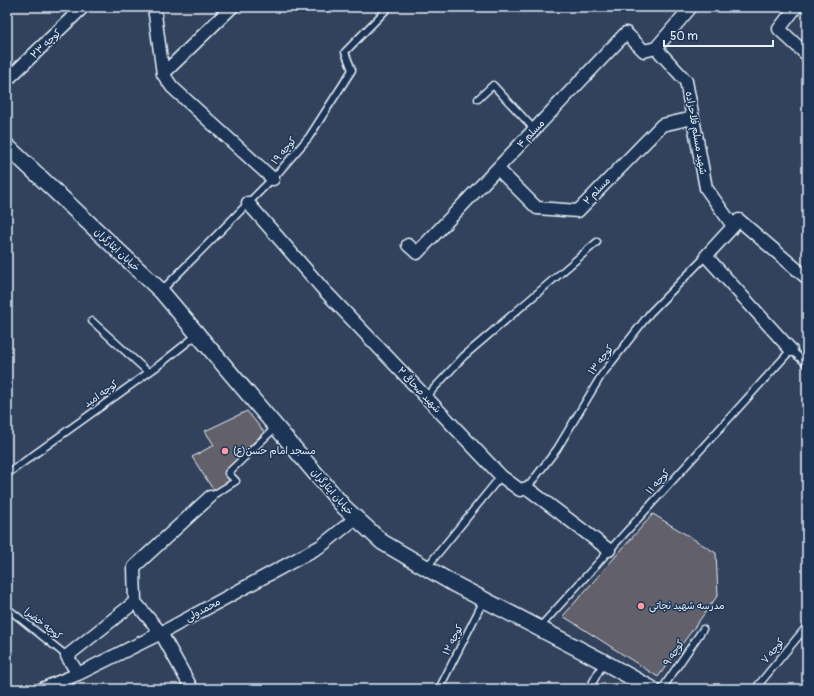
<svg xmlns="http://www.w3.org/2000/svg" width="814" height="696" viewBox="0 0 814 696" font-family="Pangolin,'Playpen Sans Arabic',sans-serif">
<rect width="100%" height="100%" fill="#32425d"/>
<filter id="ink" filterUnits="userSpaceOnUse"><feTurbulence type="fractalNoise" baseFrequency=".025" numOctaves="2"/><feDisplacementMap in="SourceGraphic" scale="8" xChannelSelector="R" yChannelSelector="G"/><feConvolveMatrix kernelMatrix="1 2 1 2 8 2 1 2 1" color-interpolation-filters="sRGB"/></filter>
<g filter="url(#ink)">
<path fill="#62616b" stroke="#e8f1f8" d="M 247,411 L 264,432 L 225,471 L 232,481 L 214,491 L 192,457 L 214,445 L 205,431 Z
M 653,514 L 716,553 L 718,595 L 658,677 L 563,616 Z"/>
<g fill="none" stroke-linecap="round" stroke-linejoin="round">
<defs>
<path id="service" d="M 478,99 L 493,85 L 535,130
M 162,290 L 278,173 L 309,137 L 352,70 L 345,52 L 389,7
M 92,321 L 148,372
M 426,397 L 464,356 L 597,242
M 7,474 L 159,365 L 198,334
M 527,488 L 557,449 L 601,376 L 650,313 L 706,256
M 210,497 L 236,481 L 228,473 L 276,427
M 426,568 L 501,476
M 7,608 L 67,656
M 539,628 L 791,350 L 807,364
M 439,689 L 484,600
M 589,689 L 604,662
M 662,689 L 703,629
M 755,689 L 807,626"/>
<path id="minor" d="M 154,7 L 163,74
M 232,7 L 163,74 L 172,87 L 273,179
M 796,7 L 779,29 L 807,55
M 656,48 L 686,81 L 706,188 L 733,226
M 656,48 L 691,7
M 7,80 L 83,7
M 498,169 L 537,208 L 578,211 L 662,125 L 693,118
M 248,203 L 323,289 L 501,476 L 520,490 L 527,488 L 609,550
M 408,245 L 417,253 L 626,33 L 644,51 L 656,48
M 791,350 L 706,256 L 739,220 L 807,278
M 135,602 L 161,633 L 192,689
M 78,674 L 67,656 L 135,602 L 134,567 L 210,497
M 42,689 L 78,674 L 161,633 L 321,546 L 356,518"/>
<path id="tertiary" d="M 7,146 L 161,291 L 344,507 L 382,542 L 454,584 L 604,662 L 652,689"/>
</defs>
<use href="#service" stroke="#e8f1f8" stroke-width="9"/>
<use href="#minor" stroke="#e8f1f8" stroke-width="15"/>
<use href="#tertiary" stroke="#e8f1f8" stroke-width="18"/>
<use href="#service" stroke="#1d3557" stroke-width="6"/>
<use href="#minor" stroke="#1d3557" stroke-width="12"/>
<use href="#tertiary" stroke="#1d3557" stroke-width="15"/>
</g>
</g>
<g fill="#ff9aa2" stroke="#1d3557" stroke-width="1.5">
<circle cx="225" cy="451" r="4"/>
<circle cx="641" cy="606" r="4"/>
</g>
<g text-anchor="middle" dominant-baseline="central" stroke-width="3" stroke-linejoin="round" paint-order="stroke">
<g font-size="10" fill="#e8f1f8" stroke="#1d3557">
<text transform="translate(46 44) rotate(-43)">کوچه ۲۳</text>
<text transform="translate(696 133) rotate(80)">شهید مسلم فلاحزاده</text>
<text transform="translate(531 134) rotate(-46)">مسلم ۴</text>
<text transform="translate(284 151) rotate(-50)">کوچه ۱۹</text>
<text transform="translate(597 191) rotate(-46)">مسلم ۲</text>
<text transform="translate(117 250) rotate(43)">خیابان ایثارگران</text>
<text transform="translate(601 360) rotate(-53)">کوچه ۱۳</text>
<text transform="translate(419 390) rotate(47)">شهید صحافی ۲</text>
<text transform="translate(101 394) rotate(-35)">کوچه امید</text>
<text transform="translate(658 482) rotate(-48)">کوچه ۱۱</text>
<text transform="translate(332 492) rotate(49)">خیابان ایثارگران</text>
<text transform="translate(203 610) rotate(-28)">محمدولی</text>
<text transform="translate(43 624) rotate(38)">کوچه خضرا</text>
<text transform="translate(453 640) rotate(-63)">کوچه ۱۲</text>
<text transform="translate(773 651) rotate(-50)">کوچه ۷</text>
<text transform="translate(674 653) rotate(-56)">کوچه ۹</text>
</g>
<g font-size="10" fill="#e8f1f8" stroke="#1d3557" text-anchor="start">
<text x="233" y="451">مسجد امام حسن(ع)</text>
<text x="649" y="606">مدرسه شهید نجاتی</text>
</g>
</g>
<rect width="814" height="696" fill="none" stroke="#1d3557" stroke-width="24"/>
<rect x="12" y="12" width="790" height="672" fill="none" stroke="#e8f1f8" stroke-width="1.5" filter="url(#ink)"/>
<path d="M664 40v6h109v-6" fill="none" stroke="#e8f1f8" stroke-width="2"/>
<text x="670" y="40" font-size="12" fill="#e8f1f8" stroke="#1d3557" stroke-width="3" paint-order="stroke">50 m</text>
</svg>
